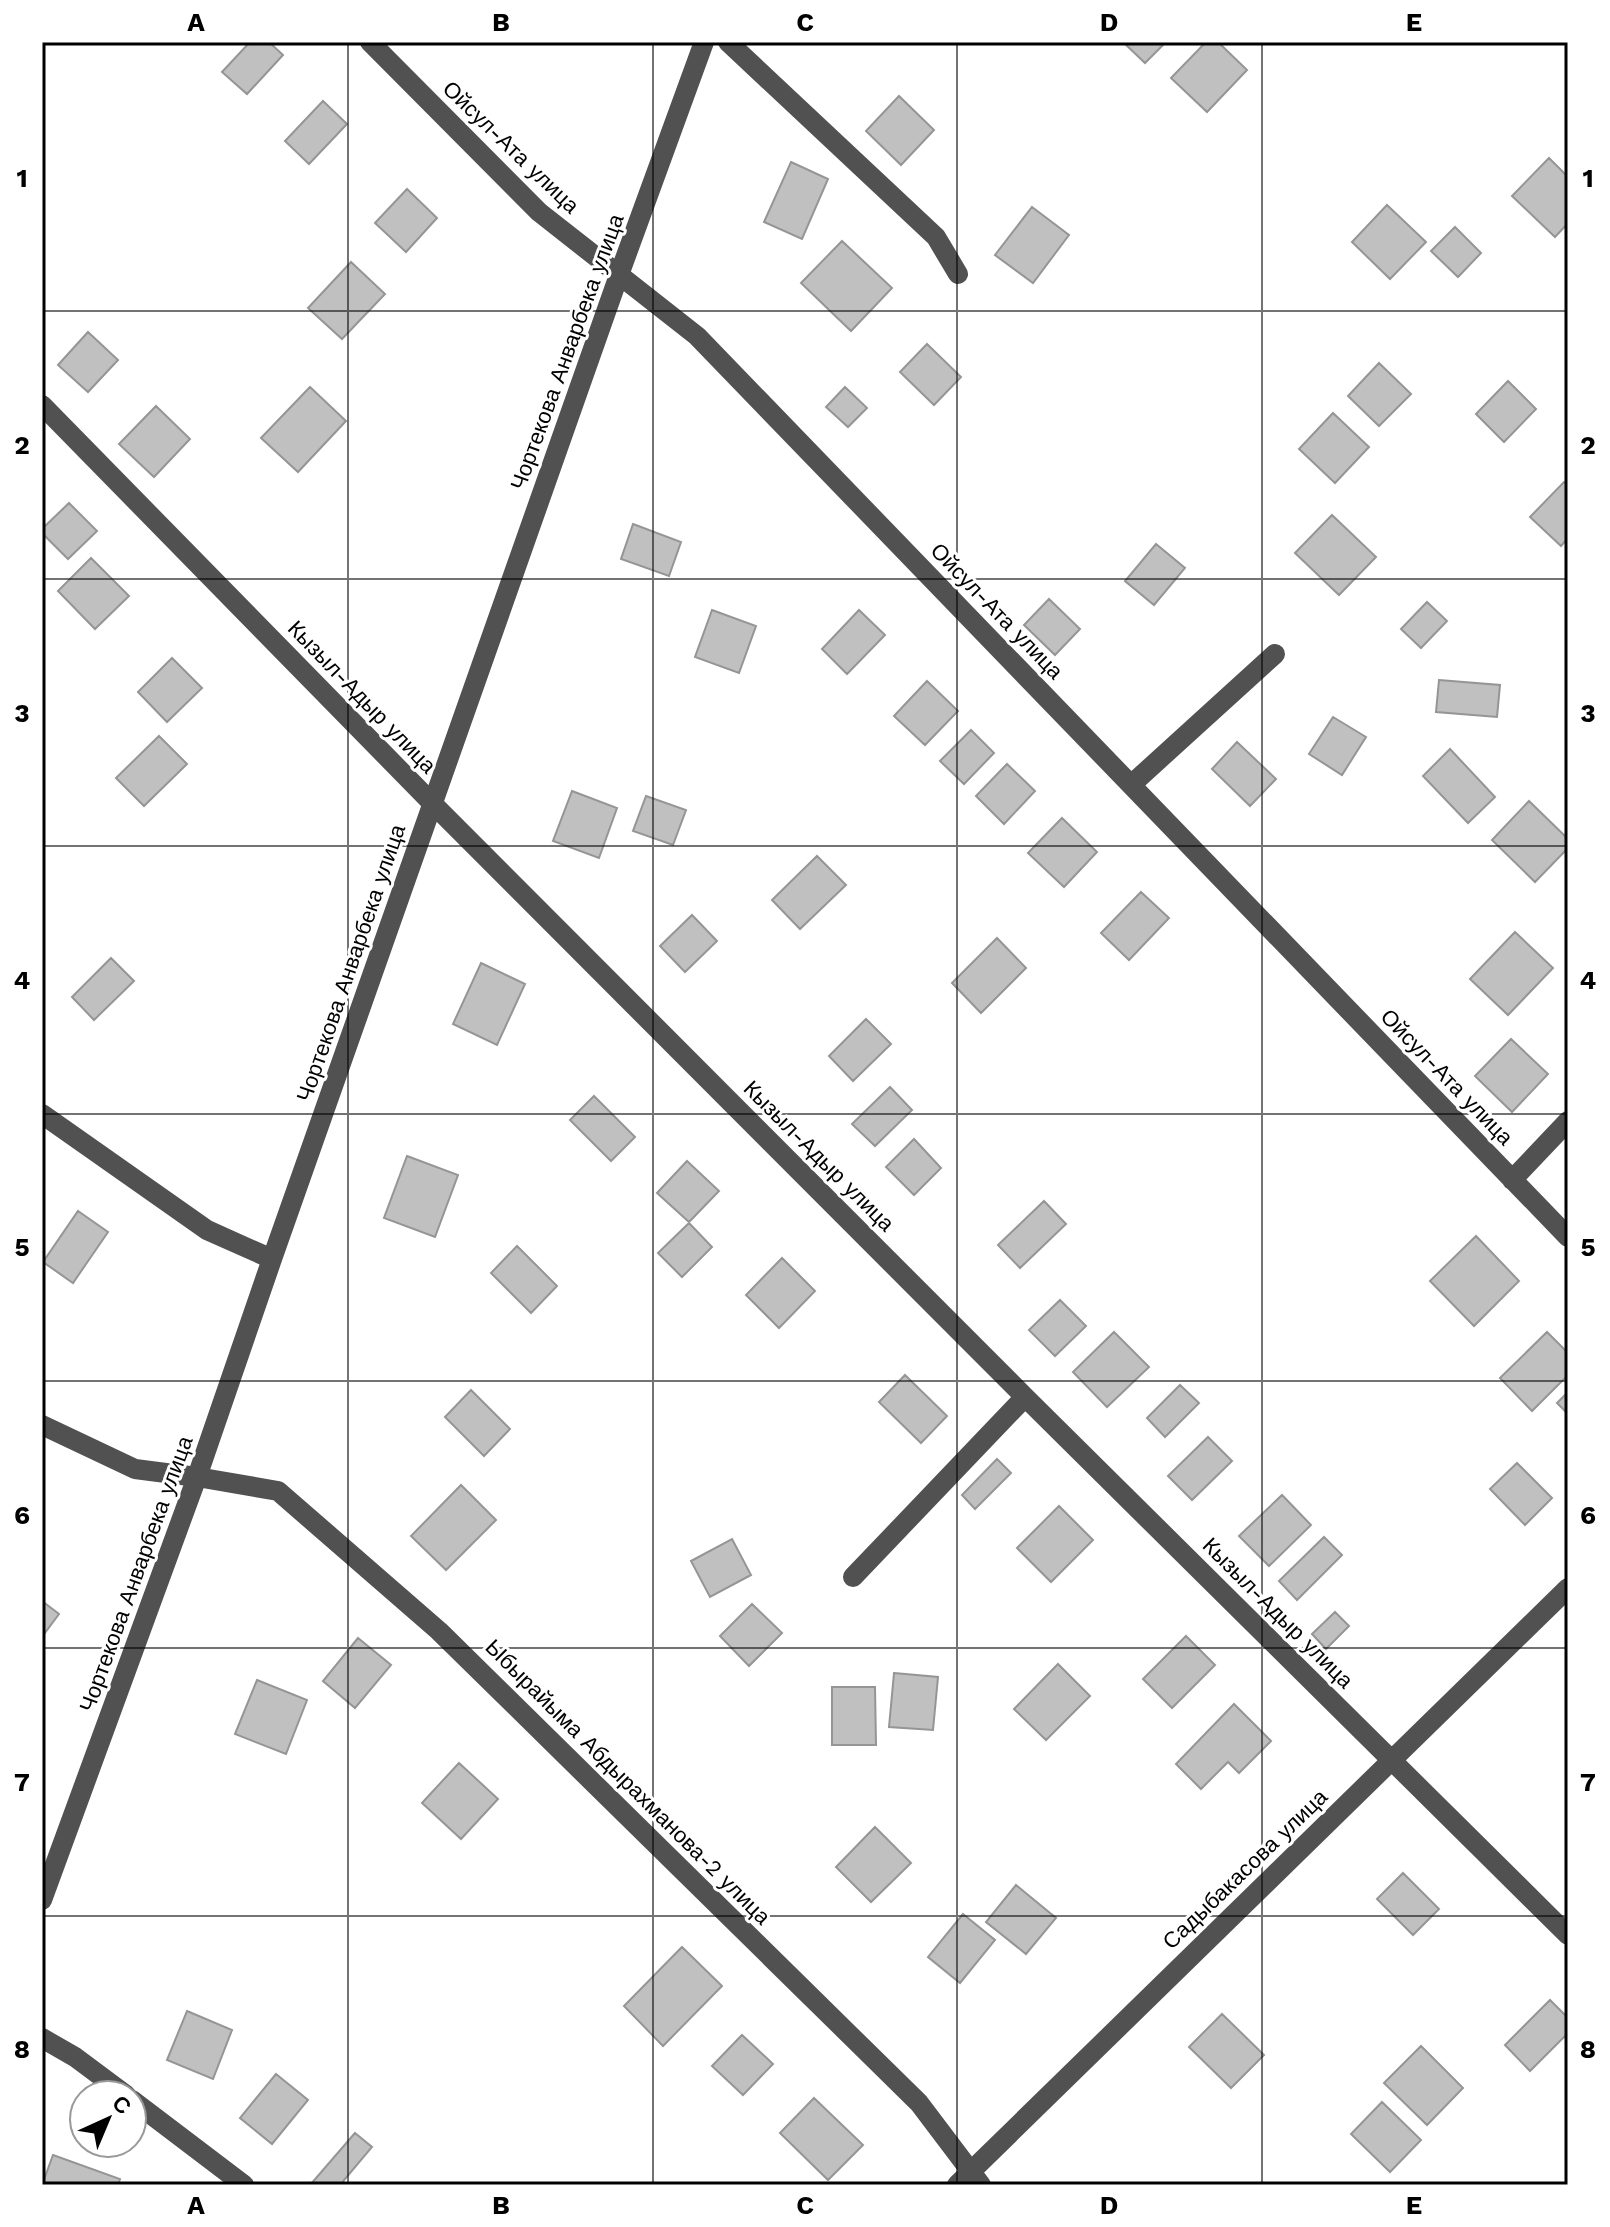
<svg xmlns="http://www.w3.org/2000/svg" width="1610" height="2227" viewBox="0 0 1610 2227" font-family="'Work Sans',sans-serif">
<rect width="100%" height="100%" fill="#fff"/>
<path fill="#c0c0c0" stroke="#959595" stroke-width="2" d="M 250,42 L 269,42 L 283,55 L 247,94 L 222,72 Z
M 1123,42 L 1166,42 L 1145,63 Z
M 1206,42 L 1218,42 L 1247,70 L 1207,112 L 1171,78 Z
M 899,96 L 934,130 L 901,165 L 866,131 Z
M 323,101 L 347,124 L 309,164 L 285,141 Z
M 1549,158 L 1568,177 L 1568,223 L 1555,237 L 1512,196 Z
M 791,162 L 828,179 L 802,239 L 764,222 Z
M 407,189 L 437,218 L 406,252 L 375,223 Z
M 1387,205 L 1426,242 L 1390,279 L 1352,242 Z
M 1032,207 L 1069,235 L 1033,283 L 995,255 Z
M 1455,227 L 1481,253 L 1458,277 L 1431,251 Z
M 842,241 L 892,288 L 851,331 L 801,283 Z
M 351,262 L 385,294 L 342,339 L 308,308 Z
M 88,332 L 118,360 L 88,392 L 58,365 Z
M 927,344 L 961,377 L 934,405 L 900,372 Z
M 1379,363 L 1411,394 L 1379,426 L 1348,396 Z
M 1508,381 L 1536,409 L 1504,442 L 1476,414 Z
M 310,387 L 346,421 L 298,472 L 261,438 Z
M 845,387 L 867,408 L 848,427 L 826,407 Z
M 156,406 L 190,439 L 154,477 L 119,444 Z
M 1333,413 L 1369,447 L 1335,483 L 1299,449 Z
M 1564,482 L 1568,485 L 1568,538 L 1561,546 L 1530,517 Z
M 69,503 L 97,531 L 68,559 L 42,533 L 42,529 Z
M 1332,515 L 1376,557 L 1339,595 L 1295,553 Z
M 633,524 L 681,542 L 669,576 L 621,559 Z
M 1156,544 L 1185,568 L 1154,605 L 1125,581 Z
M 91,558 L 129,596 L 95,629 L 58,591 Z
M 1049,599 L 1080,629 L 1055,655 L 1024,625 Z
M 1427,602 L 1447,621 L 1421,648 L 1401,629 Z
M 712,610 L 756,626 L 739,673 L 695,657 Z
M 859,610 L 885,635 L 847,674 L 822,649 Z
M 172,658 L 202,688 L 167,722 L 138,692 Z
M 1439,680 L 1500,685 L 1497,717 L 1436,712 Z
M 927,681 L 958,711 L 925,745 L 894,716 Z
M 1333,717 L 1366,737 L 1342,775 L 1309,754 Z
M 971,730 L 994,753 L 964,784 L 940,761 Z
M 159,736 L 187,764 L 144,806 L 116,778 Z
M 1237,742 L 1276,779 L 1250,806 L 1212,769 Z
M 1450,749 L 1495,797 L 1468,823 L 1423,776 Z
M 1007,764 L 1035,791 L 1004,824 L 976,796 Z
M 572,791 L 617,808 L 599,858 L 553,841 Z
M 646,796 L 686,810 L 673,845 L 633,831 Z
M 1529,801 L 1568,839 L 1568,848 L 1535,882 L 1492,840 Z
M 1062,818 L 1097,852 L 1064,887 L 1028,853 Z
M 817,856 L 846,885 L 800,929 L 772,900 Z
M 1141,892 L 1169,918 L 1129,960 L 1101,933 Z
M 692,915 L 717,941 L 685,972 L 660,946 Z
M 1515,932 L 1553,968 L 1508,1015 L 1470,979 Z
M 997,938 L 1026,968 L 981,1013 L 952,983 Z
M 111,958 L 134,981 L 94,1020 L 72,997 Z
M 481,963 L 525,984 L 497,1045 L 453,1024 Z
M 866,1019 L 891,1044 L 853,1081 L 829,1056 Z
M 1511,1039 L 1548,1074 L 1512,1112 L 1475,1076 Z
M 890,1087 L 912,1110 L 875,1146 L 852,1124 Z
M 594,1096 L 635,1137 L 611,1161 L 570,1120 Z
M 914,1139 L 941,1168 L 914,1195 L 886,1167 Z
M 407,1156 L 458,1175 L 435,1237 L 384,1218 Z
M 687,1161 L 719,1191 L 689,1222 L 657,1193 Z
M 1044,1201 L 1066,1224 L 1020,1268 L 998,1245 Z
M 78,1211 L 108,1232 L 73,1283 L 43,1262 Z
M 689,1223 L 712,1247 L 682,1277 L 658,1253 Z
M 1476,1236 L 1519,1281 L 1474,1326 L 1430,1281 Z
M 517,1246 L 557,1286 L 531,1313 L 491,1273 Z
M 782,1258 L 815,1291 L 779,1328 L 746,1295 Z
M 1060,1300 L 1086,1326 L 1055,1356 L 1029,1330 Z
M 1114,1332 L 1149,1367 L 1107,1407 L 1073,1372 Z
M 1547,1332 L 1568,1353 L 1568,1375 L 1532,1411 L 1500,1378 Z
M 905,1375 L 947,1416 L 921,1443 L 879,1402 Z
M 1180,1385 L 1199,1403 L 1165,1437 L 1147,1418 Z
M 471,1390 L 510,1429 L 484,1456 L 445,1417 Z
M 1568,1392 L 1568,1414 L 1557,1403 Z
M 1208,1437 L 1232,1461 L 1192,1500 L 1168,1476 Z
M 997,1459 L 1011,1473 L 975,1509 L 962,1495 Z
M 1517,1463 L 1552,1498 L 1525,1525 L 1490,1489 Z
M 461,1485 L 496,1520 L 446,1570 L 411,1536 Z
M 1282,1495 L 1311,1525 L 1269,1566 L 1239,1536 Z
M 1059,1506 L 1093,1540 L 1051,1582 L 1017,1548 Z
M 1324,1537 L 1342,1555 L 1297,1600 L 1279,1581 Z
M 732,1539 L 751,1575 L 710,1597 L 691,1561 Z
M 42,1601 L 59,1614 L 42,1637 Z
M 752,1604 L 782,1633 L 749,1666 L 720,1636 Z
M 1335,1612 L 1349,1626 L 1326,1649 L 1312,1634 Z
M 1186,1636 L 1215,1665 L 1172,1708 L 1143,1679 Z
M 358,1638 L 391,1665 L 355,1708 L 323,1681 Z
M 1058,1664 L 1090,1696 L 1046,1740 L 1014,1709 Z
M 894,1673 L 938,1677 L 933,1730 L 889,1727 Z
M 257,1680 L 307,1700 L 286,1754 L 235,1734 Z
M 832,1687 L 875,1687 L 876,1745 L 832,1745 Z
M 1234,1704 L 1271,1741 L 1239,1773 L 1228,1762 L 1201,1789 L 1176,1764 Z
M 459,1763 L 498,1799 L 461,1839 L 422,1803 Z
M 875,1827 L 911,1863 L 871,1902 L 836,1867 Z
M 1403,1873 L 1439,1909 L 1413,1935 L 1377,1899 Z
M 1016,1885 L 1056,1918 L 1026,1954 L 986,1922 Z
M 963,1914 L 995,1940 L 960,1983 L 928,1957 Z
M 682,1947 L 722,1986 L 663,2046 L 624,2006 Z
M 1550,2000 L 1568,2018 L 1568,2033 L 1530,2071 L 1505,2045 Z
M 187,2011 L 232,2030 L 213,2079 L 167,2060 Z
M 1222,2014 L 1264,2055 L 1231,2088 L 1189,2047 Z
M 742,2035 L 773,2064 L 743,2095 L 712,2066 Z
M 1421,2046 L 1463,2088 L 1427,2125 L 1384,2083 Z
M 276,2074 L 308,2100 L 272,2144 L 240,2118 Z
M 814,2098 L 863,2145 L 828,2180 L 780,2133 Z
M 1382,2102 L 1421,2140 L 1390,2172 L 1351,2134 Z
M 355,2133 L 372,2147 L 340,2185 L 310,2185 Z
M 53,2155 L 120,2179 L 118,2185 L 42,2185 Z"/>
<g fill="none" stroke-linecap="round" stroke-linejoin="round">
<path stroke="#515151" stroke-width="20" d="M 370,42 L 539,212 L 697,336 L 1568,1237
M 728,42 L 936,237 L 958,274
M 42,405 L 433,804 L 1025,1397 L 1568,1935
M 1132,784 L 1275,654
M 42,1114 L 207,1230 L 272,1259
M 1512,1180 L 1568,1121
M 42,1425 L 135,1469 L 197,1477 L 278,1491 L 439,1631 L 919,2103 L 981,2185
M 853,1577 L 1025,1397
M 42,1900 L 197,1477 L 272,1259 L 619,275 L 704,42
M 42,2038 L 75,2057 L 126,2095
M 132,2100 L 244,2185
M 957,2185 L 1568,1588"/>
</g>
<path fill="none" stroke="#000" stroke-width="2" stroke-opacity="0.55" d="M 348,42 L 348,2185M 653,42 L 653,2185M 957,42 L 957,2185M 1262,42 L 1262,2185M 42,311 L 1568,311M 42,579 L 1568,579M 42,846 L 1568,846M 42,1114 L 1568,1114M 42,1381 L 1568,1381M 42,1648 L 1568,1648M 42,1916 L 1568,1916"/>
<g text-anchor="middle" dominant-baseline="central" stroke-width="6" stroke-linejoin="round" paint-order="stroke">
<g font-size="22" fill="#000" stroke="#fff">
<text transform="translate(511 147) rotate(44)">Ойсул-Ата улица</text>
<text transform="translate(567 352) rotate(-70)">Чортекова Анварбека улица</text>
<text transform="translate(997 611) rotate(46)">Ойсул-Ата улица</text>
<text transform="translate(362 697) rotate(46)">Кызыл-Адыр улица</text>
<text transform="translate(351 963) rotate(-71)">Чортекова Анварбека улица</text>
<text transform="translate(1447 1077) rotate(46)">Ойсул-Ата улица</text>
<text transform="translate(819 1156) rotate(45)">Кызыл-Адыр улица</text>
<text transform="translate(136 1574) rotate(-70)">Чортекова Анварбека улица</text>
<text transform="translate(1278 1613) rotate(45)">Кызыл-Адыр улица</text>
<text transform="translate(628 1782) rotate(45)">Ыбырайыма Абдырахманова-2 улица</text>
<text transform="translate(1245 1869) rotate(-44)">Садыбакасова улица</text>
</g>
</g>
<rect width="1610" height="2227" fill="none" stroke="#ffffff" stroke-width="88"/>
<g transform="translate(108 2119) rotate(44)"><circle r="38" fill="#ffffff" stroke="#999999" stroke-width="2"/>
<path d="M0-6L14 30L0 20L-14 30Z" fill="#000000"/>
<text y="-12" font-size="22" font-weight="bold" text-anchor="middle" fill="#000000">С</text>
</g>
<rect x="44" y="44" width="1522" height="2139" fill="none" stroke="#000" stroke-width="3"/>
<g font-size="26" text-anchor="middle" font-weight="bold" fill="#000">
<text x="196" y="31">A</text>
<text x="501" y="31">B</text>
<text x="805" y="31">C</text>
<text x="1109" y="31">D</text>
<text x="1414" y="31">E</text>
<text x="22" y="187">1</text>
<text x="1588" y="187">1</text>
<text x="22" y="454">2</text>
<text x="1588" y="454">2</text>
<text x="22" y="722">3</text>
<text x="1588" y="722">3</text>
<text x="22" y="989">4</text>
<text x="1588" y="989">4</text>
<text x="22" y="1256">5</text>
<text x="1588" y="1256">5</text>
<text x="22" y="1524">6</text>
<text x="1588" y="1524">6</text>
<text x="22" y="1791">7</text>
<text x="1588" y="1791">7</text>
<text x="22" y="2058">8</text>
<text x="1588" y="2058">8</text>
<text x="196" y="2214">A</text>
<text x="501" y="2214">B</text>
<text x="805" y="2214">C</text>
<text x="1109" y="2214">D</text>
<text x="1414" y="2214">E</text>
</g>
</svg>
